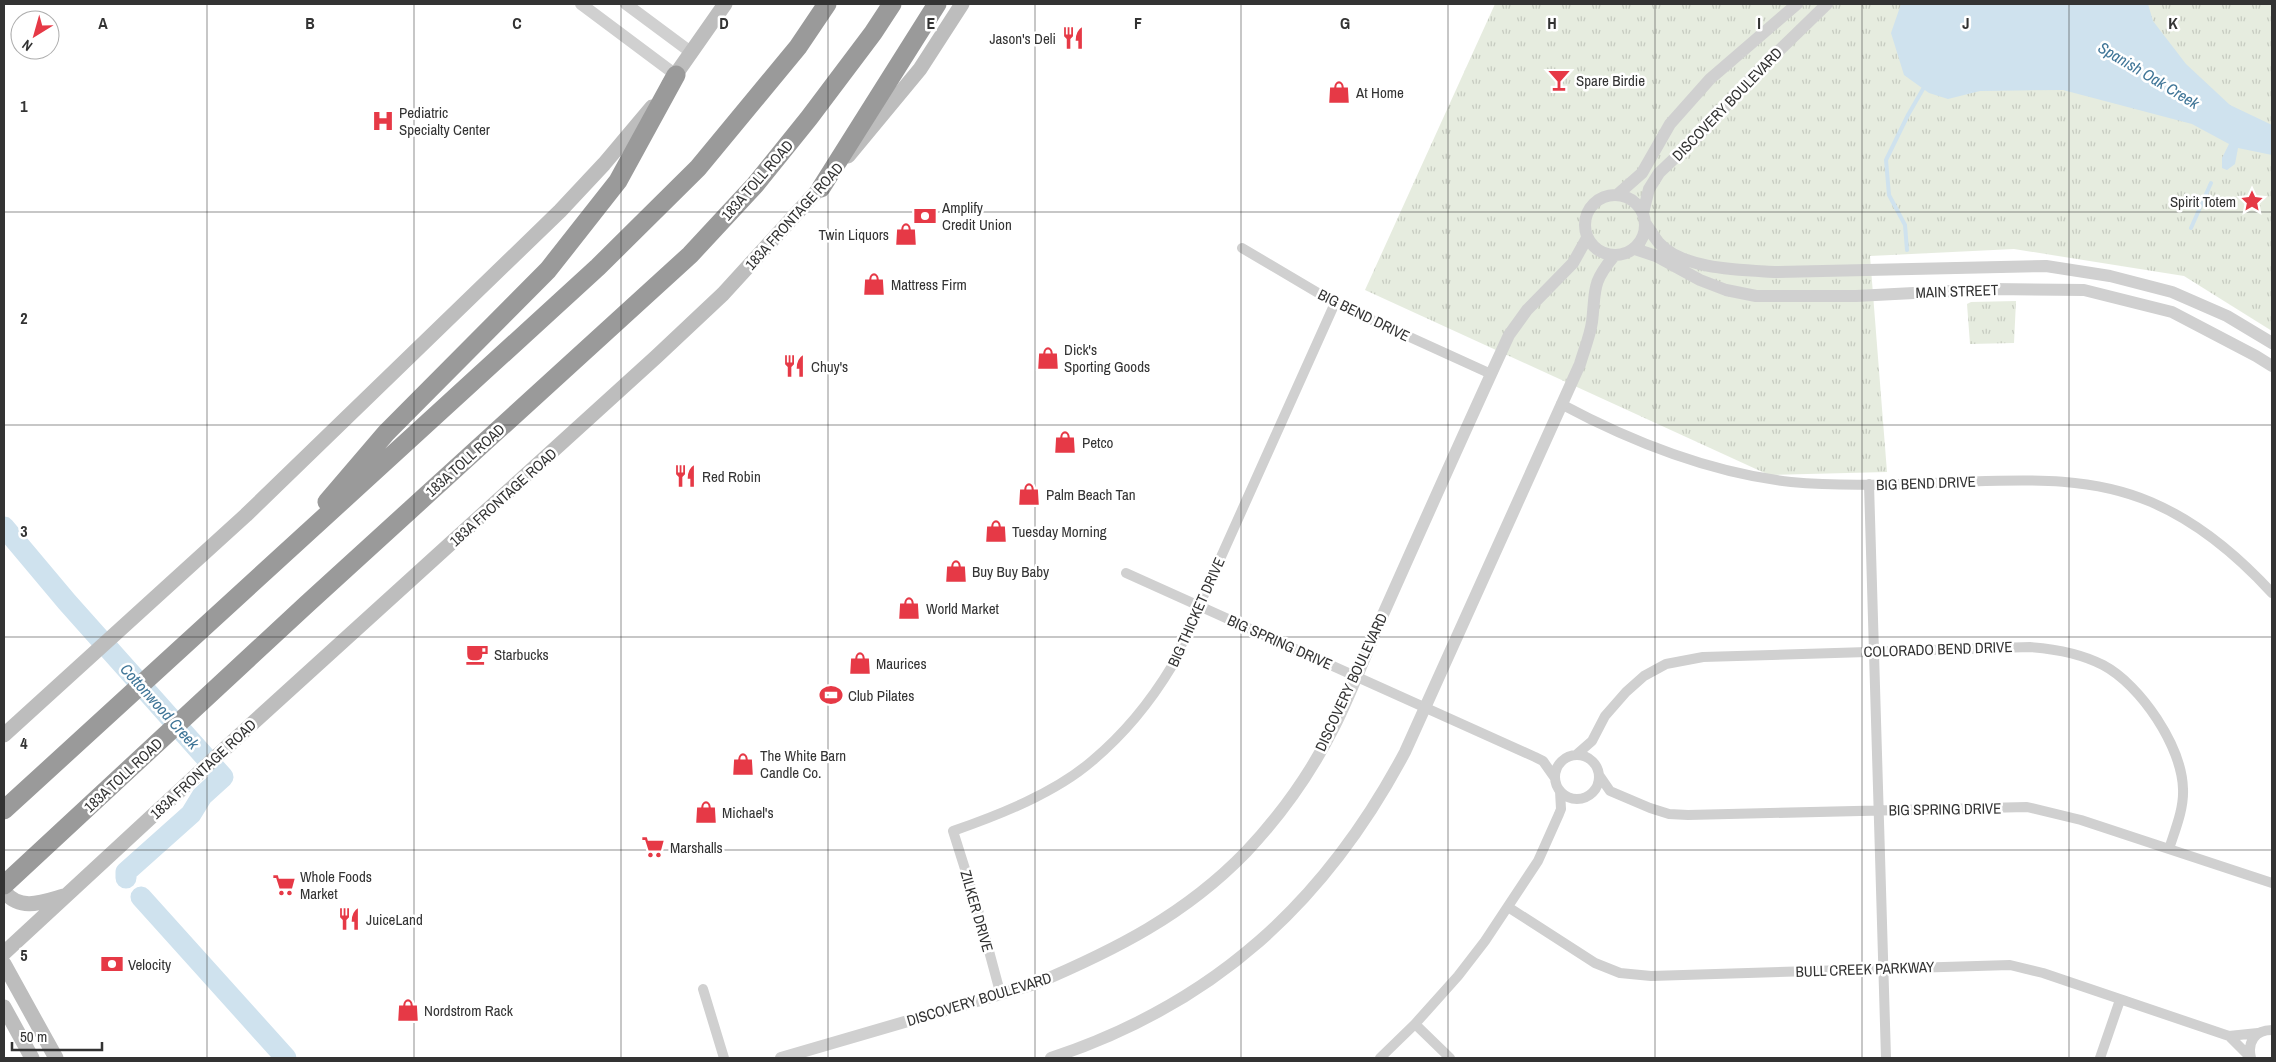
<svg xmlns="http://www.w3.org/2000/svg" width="2276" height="1062" viewBox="0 0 2276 1062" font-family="'Archivo Narrow',sans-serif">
<defs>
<pattern id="grass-tufts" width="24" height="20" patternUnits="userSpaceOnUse" patternTransform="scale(1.25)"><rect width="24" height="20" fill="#e6ecdf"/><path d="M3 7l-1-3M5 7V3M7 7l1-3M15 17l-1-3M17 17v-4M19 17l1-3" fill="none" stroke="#c6cbc0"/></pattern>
</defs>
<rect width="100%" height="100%" fill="#fff"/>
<path fill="url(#grass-tufts)" d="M 1495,4 L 2272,4 L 2272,331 L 2184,276 L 2014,249 L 1870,256 L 1887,472 L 1769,475 L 1365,290 Z
M 2016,301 L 2014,343 L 1970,344 L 1967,304 L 1971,302 Z"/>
<path fill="#cfe2ee" d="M 1901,4 L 2148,4 L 2153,21 L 2186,64 L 2230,105 L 2272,125 L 2272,155 L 2238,148 L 2235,164 L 2227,170 L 2222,168 L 2222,158 L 2229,144 L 2192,124 L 2063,90 L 1980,91 L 1948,99 L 1929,93 L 1904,75 L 1891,33 Z"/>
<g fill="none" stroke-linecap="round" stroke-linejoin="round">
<path stroke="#cfe2ee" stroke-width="4" d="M 2191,228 L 2211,183
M 1907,250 L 1905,225 L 1889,195 L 1886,160 L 1908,115 L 1923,89"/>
<path stroke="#cfe2ee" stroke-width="21" d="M 4,527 L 67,602 L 223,777 L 202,796 L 191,814 L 126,872 L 126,878
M 141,897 L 286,1058"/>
<path stroke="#d0d0d0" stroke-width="10" d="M 1242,248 L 1335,303 L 1491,374
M 1561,404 C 1632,442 1711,473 1791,482 C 1845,487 1901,484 1955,482 C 2021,480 2088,475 2151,502 C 2198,522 2238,556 2272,593
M 1869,484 L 1886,1058
M 1126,573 L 1535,757 L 1543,761 L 1555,778
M1555 777a22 22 0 1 1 44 0a22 22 0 1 1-44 0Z
M 1576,755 L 1592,741 L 1605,716 L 1626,692 L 1644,676 L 1666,664 L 1703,657 L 2030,647 C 2056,649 2080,653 2103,665 C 2141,685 2182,747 2183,789 C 2184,809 2175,830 2169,849
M 1599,775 L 1610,791 L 1650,808 L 1669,814 L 1688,815 L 2027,807 L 2081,820 L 2272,883
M 1508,907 L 1595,963 L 1620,973 L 1651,976 L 2010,965 L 2043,973 L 2229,1036 L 2258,1033
M 703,989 L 724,1058
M 1000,992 L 978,910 L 953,831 C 999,815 1055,793 1092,761 C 1123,735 1151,701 1172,666 L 1335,303
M 1415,1024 L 1450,1058
M 2229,1036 L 2250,1057
M 1380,1058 L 1415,1024 L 1458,976 L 1485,941 L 1538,861 L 1559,814 L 1561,809 L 1560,791
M 2100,1058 L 2120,1000
M 2251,1058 C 2247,1042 2255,1030 2272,1030"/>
<path stroke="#d0d0d0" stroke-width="12" d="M 581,4 L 676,75
M 626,4 L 692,53
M1585 225a30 30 0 1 1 60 0a30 30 0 1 1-60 0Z
M 1617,195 L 1642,173 L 1670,124 L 1710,79 L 1797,4
M 1643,213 L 1649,189 L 1659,173 L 1699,135 L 1756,73 L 1827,4
M 1646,224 C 1650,230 1654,237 1659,243 C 1683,270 1743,270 1776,272 L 2046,266 L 2110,276 L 2172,292 L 2227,316 L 2272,343
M 1635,249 L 1656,256 L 1700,280 L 1726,290 L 1756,296 L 1856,296 L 1991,289 L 2084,290 L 2172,312 L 2256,356 L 2272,366
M 781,1058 L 1035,984 C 1115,950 1185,915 1246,852 C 1281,815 1312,771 1335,725 C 1353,689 1368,648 1385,610 C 1426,518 1467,426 1509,335 L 1527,310 L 1573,263 L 1587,238
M 1051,1058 C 1214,1004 1325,903 1405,752 L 1580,364 C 1584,350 1590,336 1592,322 C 1596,289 1591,284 1614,256"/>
<path stroke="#bdbdbd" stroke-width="15" d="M 669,84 L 725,4
M 848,156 L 920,69 L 962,4
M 4,735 L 246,515 L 560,211 L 604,164 L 652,107
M 4,891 C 20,912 43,902 64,896
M 4,953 L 255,721 L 656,357 L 723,294 L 828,179
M 4,964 L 56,1058
M 4,1007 L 32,1058"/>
<path stroke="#9a9a9a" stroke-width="19" d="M 821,188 L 937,4
M 327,502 L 386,433 L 548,270 L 618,181 L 676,75
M 4,810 L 598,267 L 698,168 L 798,47 L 827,4
M 4,885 L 307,604 L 690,255 L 755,185 L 809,118 L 873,33 L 892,4"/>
</g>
<path fill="none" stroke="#333" stroke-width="1" stroke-opacity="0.55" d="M 207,4 L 207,1058M 414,4 L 414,1058M 621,4 L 621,1058M 828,4 L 828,1058M 1035,4 L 1035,1058M 1241,4 L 1241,1058M 1448,4 L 1448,1058M 1655,4 L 1655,1058M 1862,4 L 1862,1058M 2069,4 L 2069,1058M 4,212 L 2272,212M 4,425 L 2272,425M 4,637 L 2272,637M 4,850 L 2272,850"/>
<defs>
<symbol id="restaurant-bare" viewBox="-9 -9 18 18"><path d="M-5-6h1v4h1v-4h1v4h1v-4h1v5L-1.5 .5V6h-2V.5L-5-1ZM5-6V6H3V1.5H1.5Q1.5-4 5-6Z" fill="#e63946" stroke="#fff" stroke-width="2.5" paint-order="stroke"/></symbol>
<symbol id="bar-bare" viewBox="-9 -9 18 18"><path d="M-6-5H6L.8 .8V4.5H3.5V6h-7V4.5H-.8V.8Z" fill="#e63946" stroke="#fff" stroke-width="2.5" paint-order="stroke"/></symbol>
<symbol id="shop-bare" viewBox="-9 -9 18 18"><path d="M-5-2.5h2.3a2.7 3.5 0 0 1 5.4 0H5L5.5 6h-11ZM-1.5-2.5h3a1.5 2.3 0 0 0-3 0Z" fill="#e63946" stroke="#fff" stroke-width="2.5" paint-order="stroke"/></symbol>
<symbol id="hospital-bare" viewBox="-9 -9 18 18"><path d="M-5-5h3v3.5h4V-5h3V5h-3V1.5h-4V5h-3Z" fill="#e63946" stroke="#fff" stroke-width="2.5" paint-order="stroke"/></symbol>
<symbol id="sight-bare" viewBox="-9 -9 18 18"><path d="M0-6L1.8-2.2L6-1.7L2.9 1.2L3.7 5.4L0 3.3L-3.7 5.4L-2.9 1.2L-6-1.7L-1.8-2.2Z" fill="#e63946" stroke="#fff" stroke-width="2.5" paint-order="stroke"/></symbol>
<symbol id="bank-bare" viewBox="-9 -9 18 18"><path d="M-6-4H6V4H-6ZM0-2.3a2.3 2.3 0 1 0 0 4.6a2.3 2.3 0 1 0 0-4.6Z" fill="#e63946" stroke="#fff" stroke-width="2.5" paint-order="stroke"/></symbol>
<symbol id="cafe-bare" viewBox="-9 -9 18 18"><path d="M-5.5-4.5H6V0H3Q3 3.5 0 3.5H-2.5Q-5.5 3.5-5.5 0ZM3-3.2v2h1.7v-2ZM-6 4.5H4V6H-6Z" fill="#e63946" stroke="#fff" stroke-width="2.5" paint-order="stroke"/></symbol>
<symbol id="stadium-bare" viewBox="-9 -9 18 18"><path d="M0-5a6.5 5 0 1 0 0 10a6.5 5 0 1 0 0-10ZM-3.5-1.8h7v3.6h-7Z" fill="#e63946" stroke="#fff" stroke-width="2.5" paint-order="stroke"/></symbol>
<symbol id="supermarket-bare" viewBox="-9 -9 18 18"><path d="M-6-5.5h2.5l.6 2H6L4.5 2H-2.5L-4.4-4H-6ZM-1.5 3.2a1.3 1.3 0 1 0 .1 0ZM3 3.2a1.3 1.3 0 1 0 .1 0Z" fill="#e63946" stroke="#fff" stroke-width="2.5" paint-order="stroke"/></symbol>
</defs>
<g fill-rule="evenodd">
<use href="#restaurant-bare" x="1057" y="22" width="32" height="32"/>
<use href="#bar-bare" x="1543" y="64" width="32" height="32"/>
<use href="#shop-bare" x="1323" y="76" width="32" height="32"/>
<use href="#hospital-bare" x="367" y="105" width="32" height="32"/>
<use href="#sight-bare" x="2236" y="185" width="32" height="32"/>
<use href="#bank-bare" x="909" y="200" width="32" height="32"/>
<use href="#shop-bare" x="890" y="218" width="32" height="32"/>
<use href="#shop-bare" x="858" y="268" width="32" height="32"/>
<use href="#shop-bare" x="1032" y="342" width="32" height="32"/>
<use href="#restaurant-bare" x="778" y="350" width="32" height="32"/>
<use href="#shop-bare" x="1049" y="426" width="32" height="32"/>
<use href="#restaurant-bare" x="669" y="460" width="32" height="32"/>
<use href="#shop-bare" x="1013" y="478" width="32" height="32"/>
<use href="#shop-bare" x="980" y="515" width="32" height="32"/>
<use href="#shop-bare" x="940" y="555" width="32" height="32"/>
<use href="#shop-bare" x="893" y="592" width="32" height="32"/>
<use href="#cafe-bare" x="461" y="638" width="32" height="32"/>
<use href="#shop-bare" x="844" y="647" width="32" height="32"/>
<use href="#stadium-bare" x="815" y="679" width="32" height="32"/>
<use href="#shop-bare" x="727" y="748" width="32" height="32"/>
<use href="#shop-bare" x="690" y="796" width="32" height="32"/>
<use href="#supermarket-bare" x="637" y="831" width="32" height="32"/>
<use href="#supermarket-bare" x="268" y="869" width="32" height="32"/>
<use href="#restaurant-bare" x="333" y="903" width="32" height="32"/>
<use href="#bank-bare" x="96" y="948" width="32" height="32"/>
<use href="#shop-bare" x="392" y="994" width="32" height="32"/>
</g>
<g text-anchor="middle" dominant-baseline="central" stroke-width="5" stroke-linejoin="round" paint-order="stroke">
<g font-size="15" fill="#333" stroke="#fff" text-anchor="start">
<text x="1056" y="38" text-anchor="end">Jason's Deli</text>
<text x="1576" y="80">Spare Birdie</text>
<text x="1356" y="92">At Home</text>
<text x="399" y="112">Pediatric<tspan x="399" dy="17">Specialty Center</tspan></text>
<text x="2236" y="201" text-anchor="end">Spirit Totem</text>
<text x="942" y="207">Amplify<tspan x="942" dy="17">Credit Union</tspan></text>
<text x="889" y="234" text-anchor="end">Twin Liquors</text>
<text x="891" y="284">Mattress Firm</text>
<text x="1064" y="349">Dick's<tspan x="1064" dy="17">Sporting Goods</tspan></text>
<text x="811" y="366">Chuy's</text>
<text x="1082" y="442">Petco</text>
<text x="702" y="476">Red Robin</text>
<text x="1046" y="494">Palm Beach Tan</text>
<text x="1012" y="531">Tuesday Morning</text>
<text x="972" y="571">Buy Buy Baby</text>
<text x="926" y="608">World Market</text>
<text x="494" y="654">Starbucks</text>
<text x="876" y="663">Maurices</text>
<text x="848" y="695">Club Pilates</text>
<text x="760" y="755">The White Barn<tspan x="760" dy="17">Candle Co.</tspan></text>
<text x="722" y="812">Michael's</text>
<text x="670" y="847">Marshalls</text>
<text x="300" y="876">Whole Foods<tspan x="300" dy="17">Market</tspan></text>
<text x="366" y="919">JuiceLand</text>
<text x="128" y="964">Velocity</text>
<text x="424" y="1010">Nordstrom Rack</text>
</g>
<g font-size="15" fill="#333" stroke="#fff">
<text transform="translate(1727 104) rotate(-46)">DISCOVERY BOULEVARD</text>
<text transform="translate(757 180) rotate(-49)">183A TOLL ROAD</text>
<text transform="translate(794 216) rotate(-48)">183A FRONTAGE ROAD</text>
<text transform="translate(1957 291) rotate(-2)">MAIN STREET</text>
<text transform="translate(1364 315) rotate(26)">BIG BEND DRIVE</text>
<text transform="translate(465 460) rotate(-42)">183A TOLL ROAD</text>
<text transform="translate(1926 483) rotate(-2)">BIG BEND DRIVE</text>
<text transform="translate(503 497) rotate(-42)">183A FRONTAGE ROAD</text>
<text transform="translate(1196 612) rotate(-66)">BIG THICKET DRIVE</text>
<text transform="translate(1280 642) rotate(24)">BIG SPRING DRIVE</text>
<text transform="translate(1938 649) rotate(-2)">COLORADO BEND DRIVE</text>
<text transform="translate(1351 682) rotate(-65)">DISCOVERY BOULEVARD</text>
<text transform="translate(203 769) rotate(-43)">183A FRONTAGE ROAD</text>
<text transform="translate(123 775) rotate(-43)">183A TOLL ROAD</text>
<text transform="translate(1945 809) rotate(-1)">BIG SPRING DRIVE</text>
<text transform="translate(977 911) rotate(74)">ZILKER DRIVE</text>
<text transform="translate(1865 969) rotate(-2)">BULL CREEK PARKWAY</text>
<text transform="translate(979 999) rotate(-17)">DISCOVERY BOULEVARD</text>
</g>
<g font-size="16" font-style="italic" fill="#3f7597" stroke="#fff">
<text transform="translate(2149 75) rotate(31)">Spanish Oak Creek</text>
<text transform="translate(160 706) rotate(48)">Cottonwood Creek</text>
</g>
</g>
<g font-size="16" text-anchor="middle" font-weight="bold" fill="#333" stroke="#fff" stroke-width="5" stroke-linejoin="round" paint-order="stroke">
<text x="103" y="29">A</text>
<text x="310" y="29">B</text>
<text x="517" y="29">C</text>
<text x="724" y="29">D</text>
<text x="931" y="29">E</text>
<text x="1138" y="29">F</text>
<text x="1345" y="29">G</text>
<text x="1552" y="29">H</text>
<text x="1759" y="29">I</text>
<text x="1966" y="29">J</text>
<text x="2173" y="29">K</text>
<text x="24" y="112">1</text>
<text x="24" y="324">2</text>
<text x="24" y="537">3</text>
<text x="24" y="749">4</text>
<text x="24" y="961">5</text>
</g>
<rect width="2276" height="1062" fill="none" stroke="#333333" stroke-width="10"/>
<g transform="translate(35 35) rotate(217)"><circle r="24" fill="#ffffff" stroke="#adadad"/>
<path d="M0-4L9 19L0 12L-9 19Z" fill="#e63946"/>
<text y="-8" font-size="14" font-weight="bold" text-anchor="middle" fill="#333333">N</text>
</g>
<path d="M12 1042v8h90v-8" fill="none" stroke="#333333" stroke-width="2.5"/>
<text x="20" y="1042" font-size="15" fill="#333333" stroke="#ffffff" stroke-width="4" paint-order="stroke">50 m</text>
</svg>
